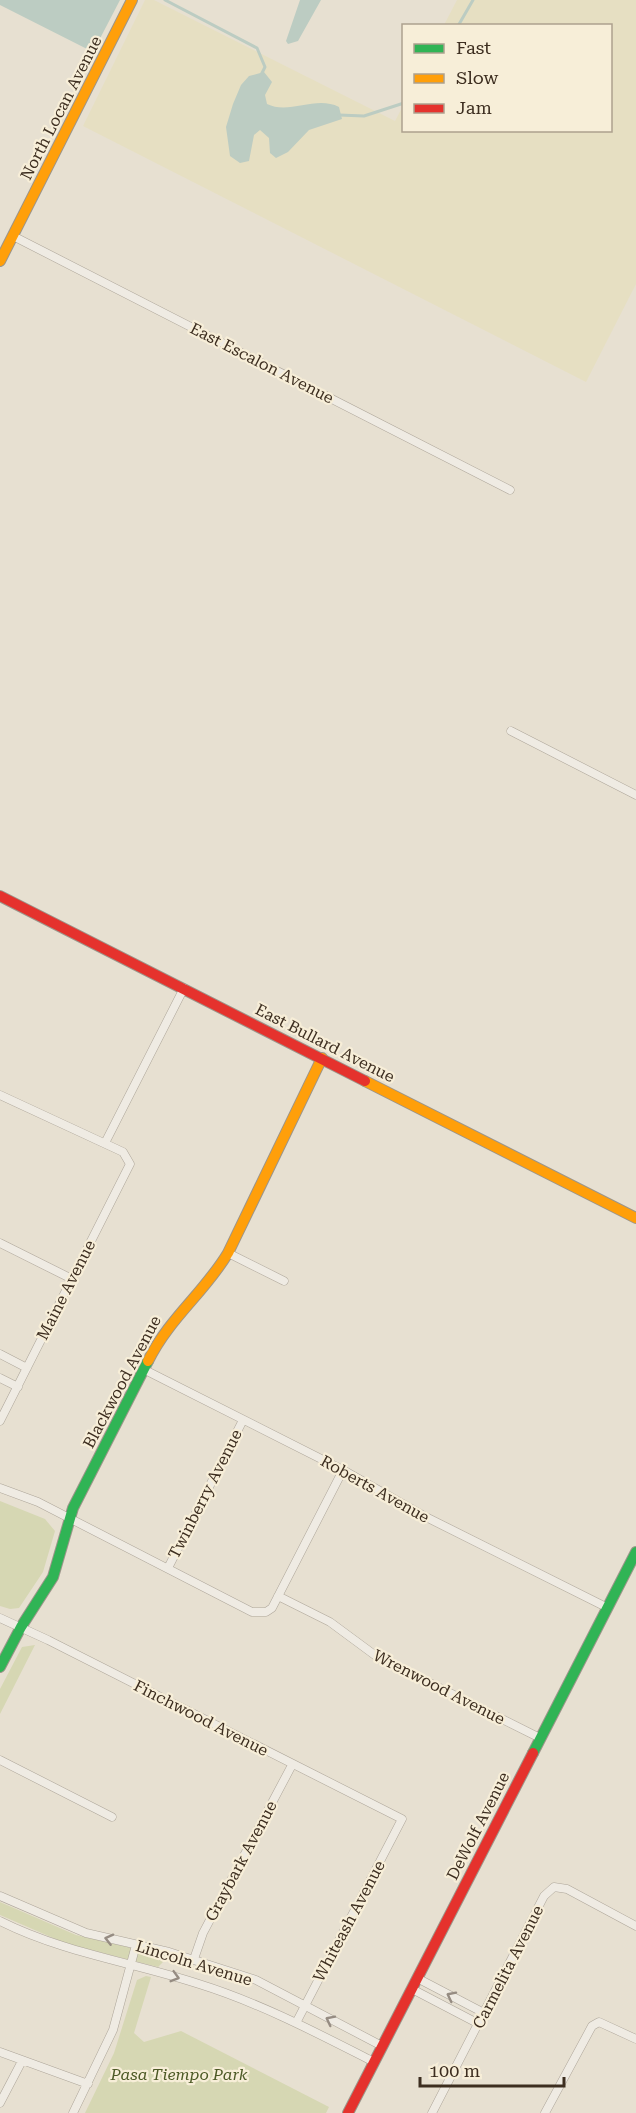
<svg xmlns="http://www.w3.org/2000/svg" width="636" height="2113" viewBox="0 0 636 2113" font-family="'Roboto Serif',serif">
<rect width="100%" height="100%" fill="#e7e0d1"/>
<path fill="#e6dfc2" d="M 145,0 L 154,0 L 395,121 L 403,106 L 404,130 L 610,130 L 610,26 L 444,25 L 457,0 L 636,0 L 636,284 L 586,382 L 83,126 Z"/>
<path fill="#d6d7b3" d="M 0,1501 L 45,1519 L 55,1531 L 43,1572 L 19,1608 L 10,1609 L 0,1606 Z
M 35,1645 L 0,1714 L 0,1689 L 22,1647 Z
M 0,1902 L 76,1935 L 158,1954 L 163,1962 L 158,1967 L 67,1944 L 0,1915 Z
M 146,1976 L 151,1977 L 134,2033 L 144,2042 L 181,2031 L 329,2107 L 326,2113 L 85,2113 L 114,2053 L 137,1980 Z"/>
<path fill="#bcccc2" d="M 0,0 L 120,0 L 93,52 L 0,5 Z
M 300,0 L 321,0 L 298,41 L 288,44 L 286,41 Z
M 264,72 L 272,82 L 265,95 L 267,104 C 289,115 316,95 339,107 L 342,119 L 309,130 L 288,152 L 276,158 L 270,153 L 269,138 L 260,130 L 254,135 L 249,161 L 240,163 L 230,156 L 226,127 L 233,104 L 241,85 L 249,76 Z"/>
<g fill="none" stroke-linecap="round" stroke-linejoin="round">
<path stroke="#bcccc2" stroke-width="3" d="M 165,0 L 257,48 L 265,67 L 261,75
M 458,26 L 473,0
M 339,115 L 364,116 L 404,103"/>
<defs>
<path id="street" d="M 13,236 L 510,490
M 511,731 L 636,795
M 0,1095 L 123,1152 L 130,1164 L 0,1421
M 105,1143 L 184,988
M 0,1243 L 72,1279
M 228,1253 L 284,1281
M 0,1354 L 27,1368
M 143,1369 L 343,1470 L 424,1516 L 608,1608
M 0,1378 L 18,1387
M 0,1488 L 38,1502 L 252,1612 L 266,1612 L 272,1608 L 343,1470
M 168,1568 L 243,1420
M 278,1596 L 330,1622 L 376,1656 L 540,1738
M 0,1618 L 48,1640 L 402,1819 L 296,2023
M 0,1760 L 112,1817
M 0,1896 L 86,1933 L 169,1952 L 256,1980 L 382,2046
M 0,1921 C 64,1953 132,1962 199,1984 C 260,2003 317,2033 374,2062
M 194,1959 L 203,1933 L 292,1765
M 417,1978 L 484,2013
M 412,1989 L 479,2024
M 0,2052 L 88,2084
M 0,2103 L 22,2061
M 73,2113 L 113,2030 L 136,1945
M 432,2113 L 544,1896 L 554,1887 L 567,1889 L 636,1926
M 545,2113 L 592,2026 L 599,2022 L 636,2039"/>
<path id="fast" d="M 0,1667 L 21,1627 L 53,1577 L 73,1508 L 148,1361
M 533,1753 L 636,1552"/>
<path id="slow" d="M 0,261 L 132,0
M 365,1081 L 636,1218
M 148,1361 C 170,1317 204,1293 228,1253 L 322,1058"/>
<path id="jam" d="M 0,896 L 365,1081
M 348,2113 L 533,1753"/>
</defs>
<use href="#street" stroke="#ada599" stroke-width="9"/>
<use href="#fast" stroke="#9c958a" stroke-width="12"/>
<use href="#slow" stroke="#9c958a" stroke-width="12"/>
<use href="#jam" stroke="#9c958a" stroke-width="12"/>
<use href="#street" stroke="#efebe3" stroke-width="8"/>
<use href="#fast" stroke="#30b455" stroke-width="10"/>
<use href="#slow" stroke="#ff9f0a" stroke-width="10"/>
<use href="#jam" stroke="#e5322d" stroke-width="10"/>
</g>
<defs><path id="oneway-chevron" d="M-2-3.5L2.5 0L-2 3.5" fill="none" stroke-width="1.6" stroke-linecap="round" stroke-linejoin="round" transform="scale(1.5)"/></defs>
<g stroke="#968c82">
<use href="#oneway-chevron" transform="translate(109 1939) rotate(-166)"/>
<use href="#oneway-chevron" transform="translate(175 1977) rotate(16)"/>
<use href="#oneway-chevron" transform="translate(451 1996) rotate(-153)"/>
<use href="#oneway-chevron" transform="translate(330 2020) rotate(-153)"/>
</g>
<g text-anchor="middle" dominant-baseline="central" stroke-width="4.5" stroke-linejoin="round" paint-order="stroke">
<g font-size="16" fill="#3d2e20" stroke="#f7eed8">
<text transform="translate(61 108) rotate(-63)">North Locan Avenue</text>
<text transform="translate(262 363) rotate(27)">East Escalon Avenue</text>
<text transform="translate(325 1043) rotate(27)">East Bullard Avenue</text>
<text transform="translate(66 1290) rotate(-63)">Maine Avenue</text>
<text transform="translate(122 1382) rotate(-62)">Blackwood Avenue</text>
<text transform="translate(375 1489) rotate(29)">Roberts Avenue</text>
<text transform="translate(205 1494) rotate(-63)">Twinberry Avenue</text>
<text transform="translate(439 1687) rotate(27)">Wrenwood Avenue</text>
<text transform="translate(201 1718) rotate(27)">Finchwood Avenue</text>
<text transform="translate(478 1826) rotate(-63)">DeWolf Avenue</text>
<text transform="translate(241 1861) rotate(-62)">Graybark Avenue</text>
<text transform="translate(349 1921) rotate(-62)">Whiteash Avenue</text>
<text transform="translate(194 1963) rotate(17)">Lincoln Avenue</text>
<text transform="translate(508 1967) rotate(-63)">Carmelita Avenue</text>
</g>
<g font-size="16" font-style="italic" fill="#4d5a26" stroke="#f7eed8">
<text x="179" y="2074">Pasa Tiempo Park</text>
</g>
</g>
<rect x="402" y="24" width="210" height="108" fill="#f7eed8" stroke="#ada18e" stroke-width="1.5"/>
<rect x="414" y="44" width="30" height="9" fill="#30b455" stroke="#ada18e" stroke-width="1.5"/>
<text x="456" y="54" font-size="18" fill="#3d2e20">Fast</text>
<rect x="414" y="74" width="30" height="9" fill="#ff9f0a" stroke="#ada18e" stroke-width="1.5"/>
<text x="456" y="84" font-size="18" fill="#3d2e20">Slow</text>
<rect x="414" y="104" width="30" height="9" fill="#e5322d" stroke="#ada18e" stroke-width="1.5"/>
<text x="456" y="114" font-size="18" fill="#3d2e20">Jam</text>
<path d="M420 2077v9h144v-9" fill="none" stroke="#3d2e20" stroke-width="3"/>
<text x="429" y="2077" font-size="18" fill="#3d2e20" stroke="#f7eed8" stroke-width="4.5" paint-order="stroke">100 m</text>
</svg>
